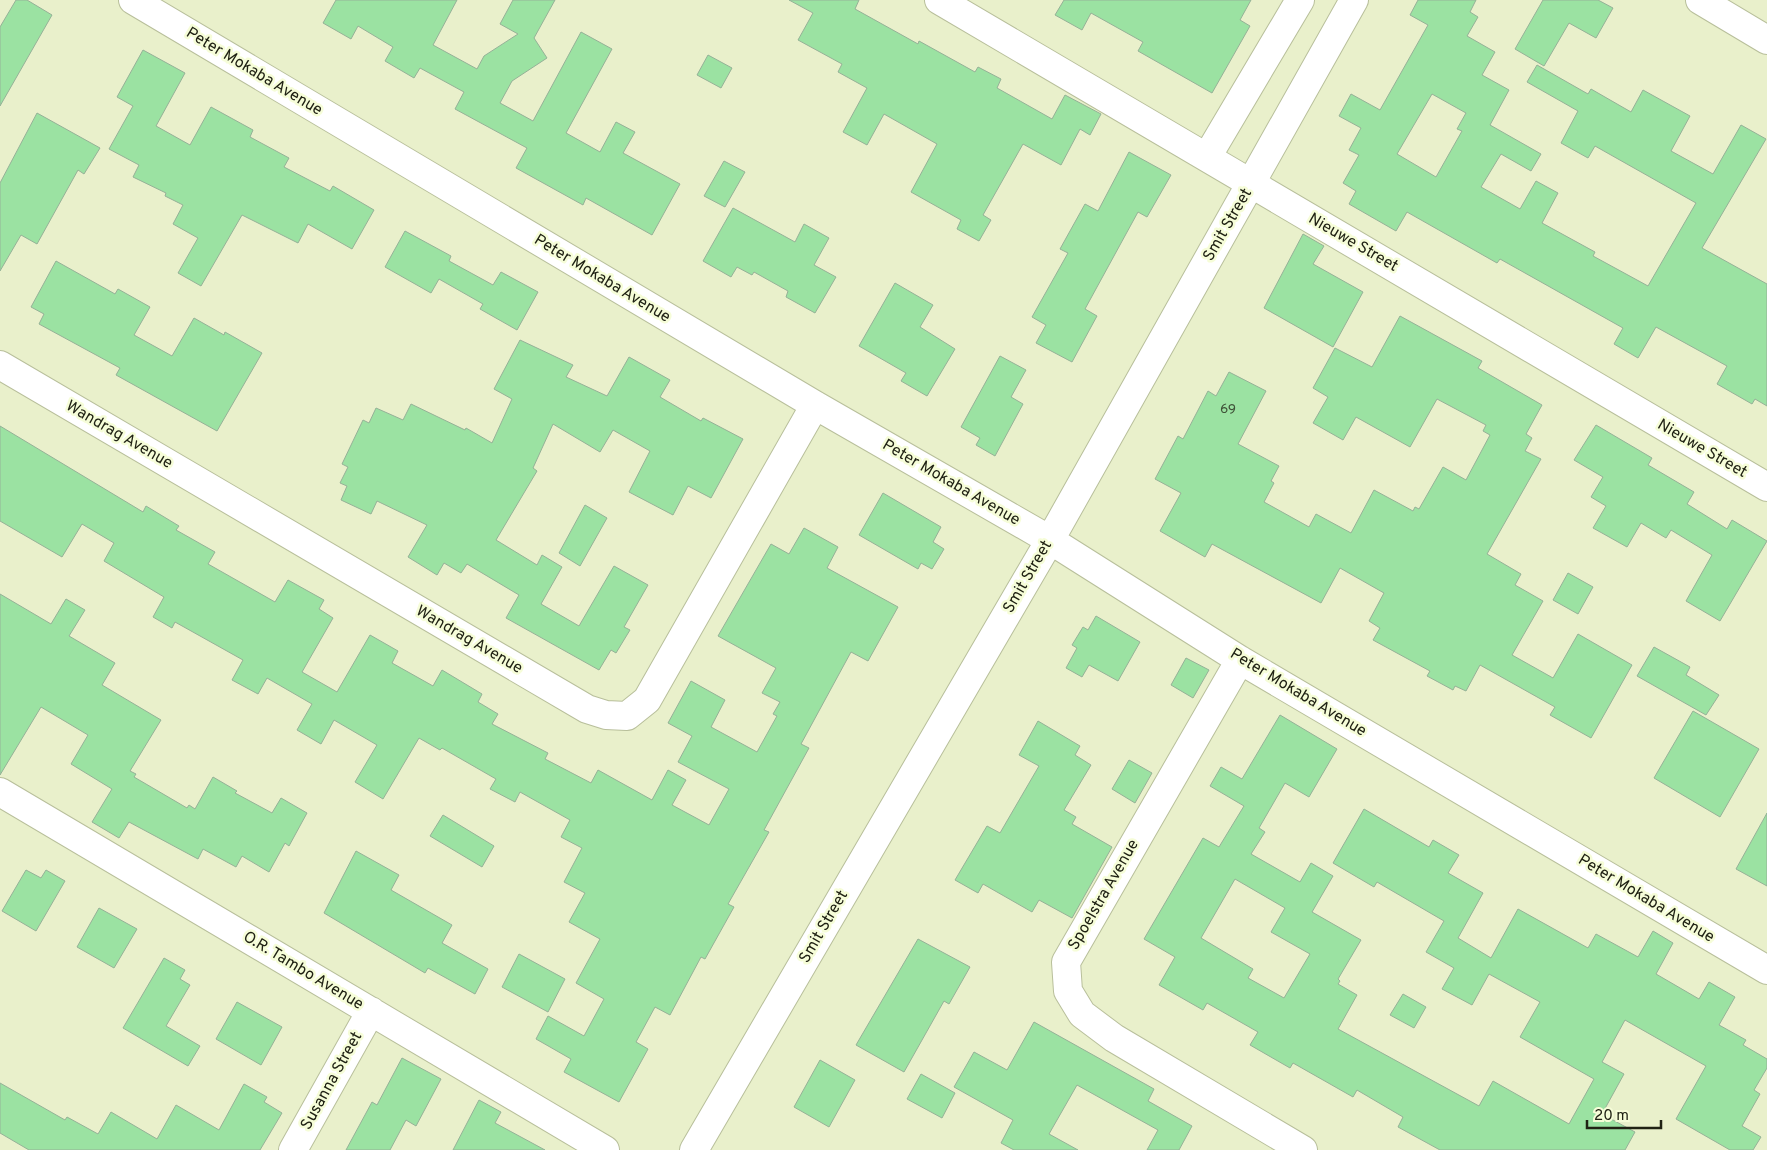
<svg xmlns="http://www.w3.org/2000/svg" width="1767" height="1150" viewBox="0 0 1767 1150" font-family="Overpass,sans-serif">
<rect width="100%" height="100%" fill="#e9f0cb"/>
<path fill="#9be2a2" stroke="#95b197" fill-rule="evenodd" d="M 16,0 L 27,0 L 52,15 L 0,106 L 0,27 Z
M 336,0 L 457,0 L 433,45 L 477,69 L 484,56 L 518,34 L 500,24 L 513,0 L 555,0 L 534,38 L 547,58 L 512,81 L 500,103 L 533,121 L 581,32 L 612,49 L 566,133 L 600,152 L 616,122 L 635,132 L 623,153 L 680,184 L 652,235 L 586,198 L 583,205 L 516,168 L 527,148 L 455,109 L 464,92 L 420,68 L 414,78 L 385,61 L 393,47 L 358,26 L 351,39 L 323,23 Z
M 789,0 L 859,0 L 855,9 L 918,44 L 919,41 L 975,72 L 978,67 L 1001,79 L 997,88 L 1052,119 L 1065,95 L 1101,114 L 1090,135 L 1080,129 L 1061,165 L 1023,144 L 983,215 L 991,220 L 979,241 L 957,229 L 961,220 L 911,192 L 937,144 L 884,114 L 867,145 L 843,132 L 867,88 L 838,72 L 842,64 L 798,40 L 813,13 Z
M 1064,0 L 1251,0 L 1240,20 L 1250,26 L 1212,93 L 1138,51 L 1143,42 L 1091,13 L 1082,30 L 1055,15 Z
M 1418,0 L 1476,0 L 1470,12 L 1478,17 L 1467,36 L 1495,52 L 1482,75 L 1509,90 L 1490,125 L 1541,154 L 1531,171 L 1501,154 L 1481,187 L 1520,209 L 1536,181 L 1558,193 L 1542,223 L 1595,252 L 1593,256 L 1648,286 L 1696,203 L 1595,146 L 1588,158 L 1561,143 L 1578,111 L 1527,82 L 1537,65 L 1588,94 L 1591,89 L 1631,112 L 1643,90 L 1690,116 L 1671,151 L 1713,174 L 1741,125 L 1766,139 L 1702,248 L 1767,284 L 1767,406 L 1755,399 L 1752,404 L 1717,384 L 1727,366 L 1656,327 L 1638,358 L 1614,344 L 1623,328 L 1500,259 L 1497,263 L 1407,212 L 1396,231 L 1349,204 L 1356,191 L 1343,183 L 1359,155 L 1349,150 L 1361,128 L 1339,116 L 1351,94 L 1380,110 L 1428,25 L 1410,15 ZM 1432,94 L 1466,113 L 1457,129 L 1462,131 L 1436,177 L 1397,154 Z
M 1543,0 L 1598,0 L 1613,8 L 1596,38 L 1569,23 L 1544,66 L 1515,49 Z
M 143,50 L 185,73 L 156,126 L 190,145 L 211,107 L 253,130 L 250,137 L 289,158 L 284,167 L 330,191 L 333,186 L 374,210 L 352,249 L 308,224 L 298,243 L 242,215 L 201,286 L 178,273 L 198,238 L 173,224 L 183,205 L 165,196 L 166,193 L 133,177 L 139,165 L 109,149 L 133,106 L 117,97 Z
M 708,55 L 732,68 L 721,88 L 697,75 Z
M 37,113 L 100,148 L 84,174 L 78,170 L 37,244 L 21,235 L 0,271 L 0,183 Z
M 1129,152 L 1171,175 L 1147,217 L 1138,212 L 1085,309 L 1097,316 L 1072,362 L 1036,343 L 1046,325 L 1032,317 L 1068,253 L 1060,249 L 1085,204 L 1098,211 Z
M 724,161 L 745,172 L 725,207 L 704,196 Z
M 733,208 L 795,242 L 804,224 L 829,238 L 814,265 L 836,277 L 815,313 L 786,297 L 788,291 L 754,272 L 752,275 L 737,267 L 731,277 L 703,261 Z
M 405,231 L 451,256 L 449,261 L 493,285 L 501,272 L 538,292 L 517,330 L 480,309 L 483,304 L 439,279 L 431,293 L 385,267 Z
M 1303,234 L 1324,246 L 1313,264 L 1363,292 L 1333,347 L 1264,308 Z
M 56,261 L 115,294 L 118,289 L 150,307 L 134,335 L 172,356 L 194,318 L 224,335 L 225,332 L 262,353 L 217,431 L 116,375 L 120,368 L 39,324 L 44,314 L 31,307 Z
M 895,283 L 933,305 L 920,327 L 955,349 L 927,396 L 901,381 L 906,373 L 859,346 Z
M 1400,316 L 1482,361 L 1478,368 L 1542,405 L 1526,434 L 1532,438 L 1525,451 L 1541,459 L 1487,554 L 1521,574 L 1515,585 L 1543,601 L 1512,655 L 1553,678 L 1578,634 L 1632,665 L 1591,738 L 1550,715 L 1555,707 L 1480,665 L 1466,691 L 1455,686 L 1453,690 L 1427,676 L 1430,671 L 1373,640 L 1380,628 L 1369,621 L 1384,593 L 1340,568 L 1321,603 L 1212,544 L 1205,557 L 1160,531 L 1181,493 L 1155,479 L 1178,436 L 1183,439 L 1208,391 L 1216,396 L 1229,372 L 1266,391 L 1238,444 L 1279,466 L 1271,481 L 1274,483 L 1264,502 L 1309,527 L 1316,514 L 1351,533 L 1374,490 L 1413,511 L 1415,507 L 1419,509 L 1443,467 L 1466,480 L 1490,435 L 1483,431 L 1486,425 L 1437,399 L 1410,447 L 1356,417 L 1343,440 L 1313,423 L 1328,397 L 1313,388 L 1335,348 L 1372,367 Z
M 520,340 L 573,365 L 566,377 L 607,396 L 629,357 L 670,380 L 660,397 L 701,421 L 703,418 L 743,439 L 711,498 L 688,486 L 673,515 L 629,492 L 650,451 L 613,430 L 600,452 L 553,424 L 533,468 L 537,471 L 496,540 L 537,565 L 542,555 L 562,567 L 541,604 L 579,626 L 614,566 L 648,585 L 624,627 L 630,630 L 616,653 L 611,650 L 599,670 L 506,618 L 519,595 L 467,564 L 461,573 L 444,563 L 437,575 L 408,557 L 427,525 L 377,501 L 371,514 L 341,500 L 347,486 L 340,483 L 348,467 L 342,464 L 363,420 L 369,423 L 376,408 L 403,420 L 411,404 L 465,430 L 466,428 L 492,443 L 512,399 L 494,389 Z
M 1000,356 L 1026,370 L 1011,397 L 1023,404 L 995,456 L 976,445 L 980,438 L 961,427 Z
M 1596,425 L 1652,458 L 1648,465 L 1694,492 L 1687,504 L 1727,529 L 1732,520 L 1767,541 L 1720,621 L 1686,601 L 1712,555 L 1671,530 L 1666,538 L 1641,523 L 1627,547 L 1593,528 L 1606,506 L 1591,497 L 1603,477 L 1574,460 Z
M 0,426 L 143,512 L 146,506 L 179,526 L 176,530 L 215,552 L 208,564 L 275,602 L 288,580 L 324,600 L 319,609 L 333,618 L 302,672 L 337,692 L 370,635 L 398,651 L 392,663 L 433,686 L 442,670 L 482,694 L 478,702 L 498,714 L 492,724 L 548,753 L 545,759 L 591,783 L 598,770 L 652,800 L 668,770 L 686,780 L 672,805 L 709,825 L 729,789 L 678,762 L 692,736 L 668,723 L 691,681 L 725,700 L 711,727 L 757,752 L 777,716 L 773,714 L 780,702 L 762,693 L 776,668 L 718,636 L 771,544 L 789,554 L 804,528 L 838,547 L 827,568 L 898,607 L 868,661 L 851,652 L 801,744 L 809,748 L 764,830 L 769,832 L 728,904 L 734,907 L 705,959 L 701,957 L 670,1015 L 655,1007 L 636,1042 L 648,1049 L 619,1102 L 564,1072 L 571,1059 L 536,1039 L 548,1016 L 584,1036 L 604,999 L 576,983 L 600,939 L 569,922 L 585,893 L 564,882 L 582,848 L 561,837 L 570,820 L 520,792 L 515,802 L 490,789 L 496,779 L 442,748 L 440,750 L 419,738 L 383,799 L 355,782 L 377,745 L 334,720 L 321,744 L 297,730 L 312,704 L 267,678 L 258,694 L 232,680 L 243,660 L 175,622 L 172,628 L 153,617 L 164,597 L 104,561 L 114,543 L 82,524 L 62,557 L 0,521 Z
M 883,493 L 941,527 L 933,542 L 944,549 L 932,569 L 921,563 L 918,569 L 859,535 Z
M 585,505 L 607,518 L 580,566 L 559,553 Z
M 1568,573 L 1593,587 L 1578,614 L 1553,600 Z
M 0,594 L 51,624 L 66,599 L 85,610 L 69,636 L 115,663 L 102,685 L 161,720 L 130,771 L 136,774 L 134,777 L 187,808 L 189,805 L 195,809 L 213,777 L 237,791 L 235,793 L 272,813 L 281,798 L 307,813 L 289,846 L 285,843 L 269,872 L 242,856 L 236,867 L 203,849 L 198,859 L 129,822 L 119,838 L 92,822 L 112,789 L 71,764 L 88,735 L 41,707 L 0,775 Z
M 1096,616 L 1140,642 L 1118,681 L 1089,665 L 1082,677 L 1066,668 L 1077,648 L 1072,645 L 1083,627 L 1088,630 Z
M 1654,647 L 1690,667 L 1686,675 L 1719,695 L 1706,715 L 1637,676 Z
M 1186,658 L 1209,670 L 1193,698 L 1171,685 Z
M 1693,711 L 1759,749 L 1720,817 L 1654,778 Z
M 1280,715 L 1337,749 L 1309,797 L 1285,783 L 1259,828 L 1265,832 L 1251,854 L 1300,882 L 1311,863 L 1333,876 L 1312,912 L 1361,940 L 1338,979 L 1340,981 L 1338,984 L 1357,995 L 1338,1029 L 1479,1106 L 1493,1081 L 1569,1124 L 1594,1079 L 1520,1037 L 1540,1002 L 1489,974 L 1472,1005 L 1442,989 L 1454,968 L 1426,952 L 1444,921 L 1377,882 L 1374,887 L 1333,863 L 1364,809 L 1429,847 L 1433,840 L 1459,855 L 1448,873 L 1483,893 L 1458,938 L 1491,958 L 1518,909 L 1588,948 L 1596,934 L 1638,957 L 1653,931 L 1673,943 L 1656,974 L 1699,999 L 1709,982 L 1735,997 L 1719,1025 L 1746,1040 L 1743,1045 L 1767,1059 L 1767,1068 L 1754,1090 L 1760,1094 L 1742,1126 L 1761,1137 L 1753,1150 L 1730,1150 L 1676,1119 L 1706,1066 L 1625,1020 L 1602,1062 L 1624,1074 L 1602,1114 L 1635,1132 L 1625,1150 L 1440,1150 L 1398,1127 L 1403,1117 L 1357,1090 L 1353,1097 L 1293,1063 L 1290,1068 L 1250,1045 L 1258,1032 L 1207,1003 L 1203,1010 L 1159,985 L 1175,957 L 1144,939 L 1203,838 L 1219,847 L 1244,806 L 1210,786 L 1221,767 L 1242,779 ZM 1235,879 L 1285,908 L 1271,932 L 1310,954 L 1284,998 L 1248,978 L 1253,969 L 1201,938 Z
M 1038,721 L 1080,746 L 1075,755 L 1091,765 L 1064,810 L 1076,817 L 1072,824 L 1112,847 L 1072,918 L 1039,900 L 1032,912 L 983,884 L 978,893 L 955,880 L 987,826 L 1000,833 L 1039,766 L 1019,755 Z
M 1129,760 L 1152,773 L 1135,803 L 1112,789 Z
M 1767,813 L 1767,886 L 1736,869 Z
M 443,815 L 494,846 L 482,867 L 430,836 Z
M 356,851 L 399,875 L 391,890 L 452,925 L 442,943 L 488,969 L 475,994 L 428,968 L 425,973 L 324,913 Z
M 26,870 L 41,878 L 46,870 L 65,881 L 36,931 L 2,911 Z
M 99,908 L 137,929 L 114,968 L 77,947 Z
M 918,939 L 970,967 L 949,1004 L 944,1001 L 904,1072 L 856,1045 Z
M 519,954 L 565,979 L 548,1012 L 502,987 Z
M 164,958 L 185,970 L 180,979 L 190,985 L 166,1026 L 200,1046 L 188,1066 L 123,1028 Z
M 1403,994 L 1426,1007 L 1414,1028 L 1390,1015 Z
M 237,1002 L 282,1027 L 261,1065 L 216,1039 Z
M 1034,1022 L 1154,1089 L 1148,1101 L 1192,1126 L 1179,1150 L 1147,1150 L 1158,1130 L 1077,1085 L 1049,1134 L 1078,1150 L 1014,1150 L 1001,1143 L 1013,1120 L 954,1087 L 974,1052 L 1007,1070 Z
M 402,1058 L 441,1079 L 416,1126 L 406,1120 L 390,1150 L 346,1150 L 372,1102 L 377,1105 Z
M 820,1060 L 855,1080 L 829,1127 L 794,1107 Z
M 921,1074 L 955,1093 L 942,1118 L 907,1099 Z
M 0,1083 L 65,1120 L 67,1117 L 98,1134 L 111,1112 L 157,1139 L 176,1105 L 219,1130 L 244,1084 L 267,1097 L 264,1102 L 282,1113 L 260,1150 L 29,1150 L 0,1133 Z
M 479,1100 L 501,1112 L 495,1123 L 545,1150 L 453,1150 Z"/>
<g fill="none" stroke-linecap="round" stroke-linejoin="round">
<defs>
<path id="minor" d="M 133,0 L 815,405 L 1050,540 L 1240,660 L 1767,970
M 939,0 L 1767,487
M 1700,0 L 1767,40
M 1207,157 L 1300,0
M 0,365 L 587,709 L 606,715 L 627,716 L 647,700 L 815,405
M 1240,660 L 1066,962 L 1068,991 L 1082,1014 L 1114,1038 L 1303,1150
M 0,792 L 605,1150
M 293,1150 L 371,1011
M 694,1150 L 1050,540 L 1354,0"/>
</defs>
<use href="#minor" stroke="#b8bf9b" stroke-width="30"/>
<use href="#minor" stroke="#fff" stroke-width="28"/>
</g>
<g text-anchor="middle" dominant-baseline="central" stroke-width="5" stroke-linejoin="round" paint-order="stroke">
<g font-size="14" fill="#3f5238">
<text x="1228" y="409">69</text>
</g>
<g font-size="16" fill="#202214" stroke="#f6fdd8">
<text transform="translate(254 72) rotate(31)">Peter Mokaba Avenue</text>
<text transform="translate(1228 225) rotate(-60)">Smit Street</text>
<text transform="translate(1353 243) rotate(30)">Nieuwe Street</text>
<text transform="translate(602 279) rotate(31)">Peter Mokaba Avenue</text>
<text transform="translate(119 435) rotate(30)">Wandrag Avenue</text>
<text transform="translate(1702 449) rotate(30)">Nieuwe Street</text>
<text transform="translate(951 483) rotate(30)">Peter Mokaba Avenue</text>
<text transform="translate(1028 577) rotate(-60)">Smit Street</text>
<text transform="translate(469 640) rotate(30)">Wandrag Avenue</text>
<text transform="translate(1298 693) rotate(31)">Peter Mokaba Avenue</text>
<text transform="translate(1104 895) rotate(-60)">Spoelstra Avenue</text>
<text transform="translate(1646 899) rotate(31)">Peter Mokaba Avenue</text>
<text transform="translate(824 927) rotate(-60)">Smit Street</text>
<text transform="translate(303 971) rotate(31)">O.R. Tambo Avenue</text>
<text transform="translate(332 1081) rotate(-61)">Susanna Street</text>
</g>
</g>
<path d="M1587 1120v8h74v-8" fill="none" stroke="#202214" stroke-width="2.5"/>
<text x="1594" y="1120" font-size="15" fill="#202214" stroke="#f6fdd8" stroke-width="4" paint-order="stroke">20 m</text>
</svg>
